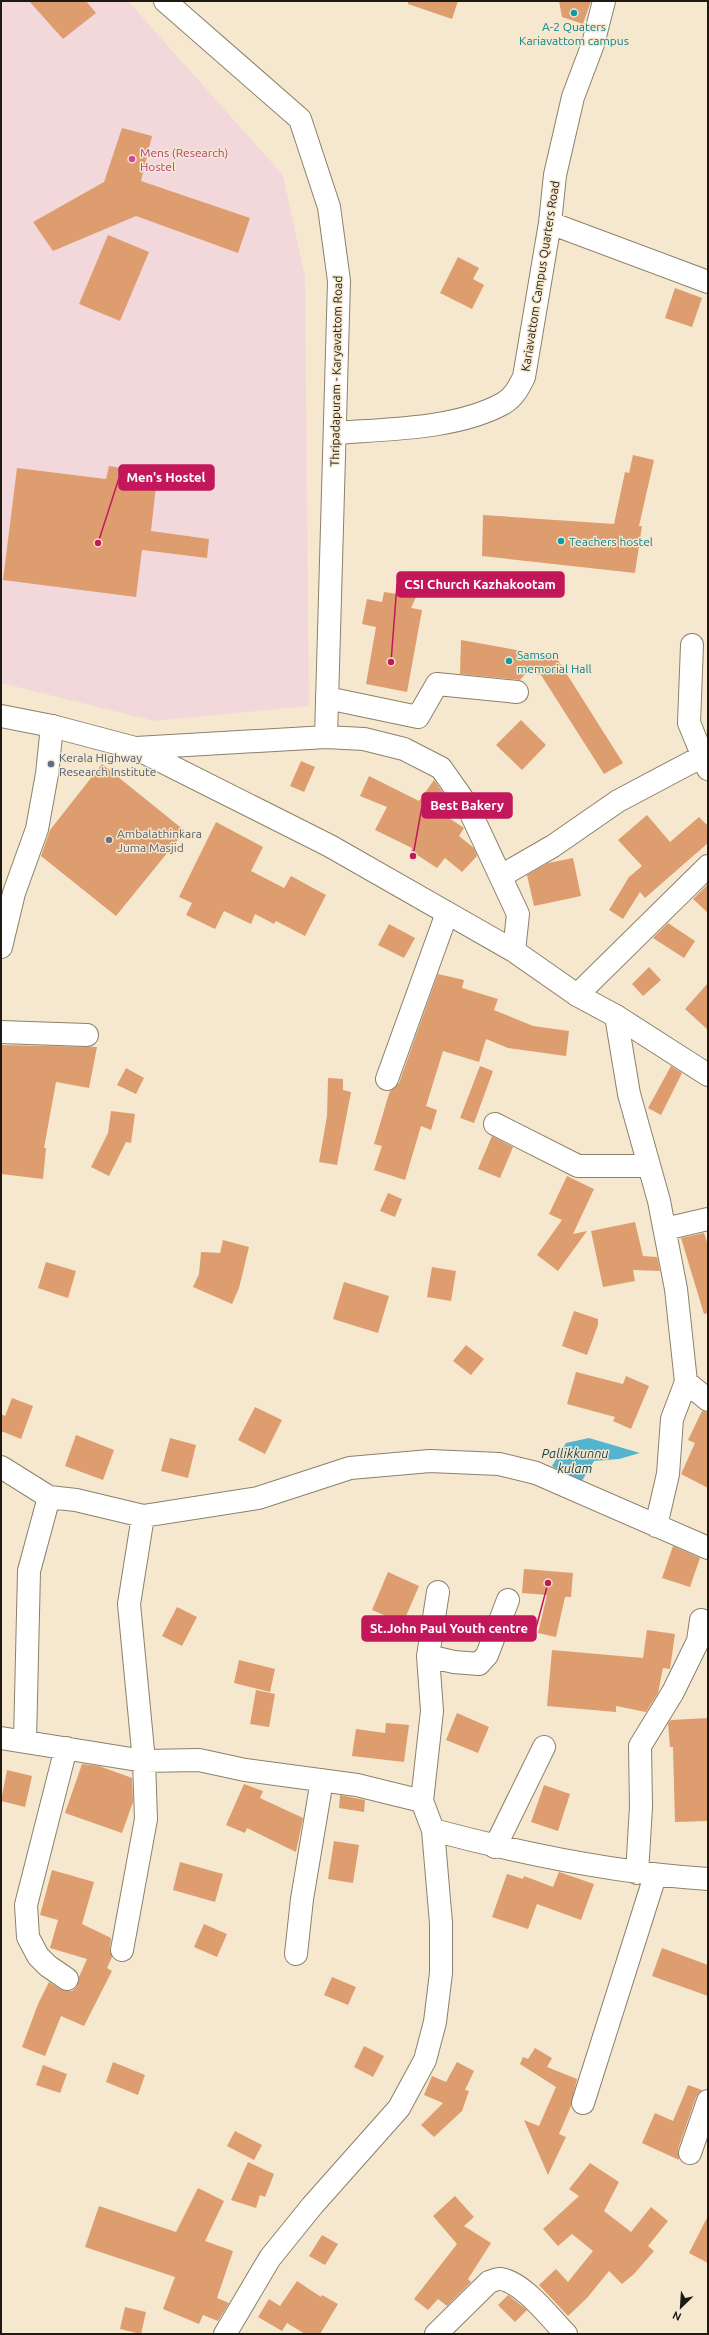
<svg xmlns="http://www.w3.org/2000/svg" width="709" height="2335" viewBox="0 0 709 2335" font-family="Ubuntu,sans-serif">
<rect width="100%" height="100%" fill="#f6e8cf"/>
<path fill="#f3d8db" d="M 1,1 L 128,1 L 283,175 L 305,277 L 309,706 L 154,721 L 1,683 Z"/>
<path fill="#54b4cf" d="M 589,1438 L 640,1453 L 619,1459 L 594,1461 L 580,1484 L 552,1466 L 566,1443 Z"/>
<path fill="#dd9d6f" d="M 29,1 L 86,1 L 96,13 L 63,39 Z
M 408,1 L 458,1 L 452,19 L 408,4 Z
M 559,1 L 591,1 L 583,24 L 562,17 Z
M 122,128 L 152,136 L 141,181 L 250,218 L 238,253 L 136,216 L 53,251 L 33,222 L 104,182 Z
M 108,235 L 149,252 L 120,321 L 79,304 Z
M 458,257 L 479,268 L 473,279 L 484,285 L 472,309 L 440,293 Z
M 675,288 L 702,298 L 692,327 L 665,318 Z
M 633,455 L 654,460 L 639,526 L 642,526 L 635,573 L 482,556 L 483,515 L 614,524 L 625,472 L 629,473 Z
M 109,466 L 154,474 L 152,485 L 156,486 L 151,531 L 209,539 L 207,558 L 142,550 L 136,597 L 3,580 L 17,468 L 106,479 Z
M 384,592 L 416,597 L 411,608 L 422,610 L 407,692 L 366,684 L 376,627 L 362,624 L 367,599 L 382,602 Z
M 461,640 L 556,657 L 623,763 L 604,774 L 541,675 L 527,672 L 520,680 L 460,674 Z
M 521,720 L 546,745 L 522,770 L 496,745 Z
M 301,761 L 315,767 L 304,792 L 290,786 Z
M 102,764 L 185,831 L 116,916 L 41,856 L 50,830 Z
M 369,776 L 419,801 L 434,780 L 448,800 L 440,812 L 464,828 L 459,836 L 474,848 L 477,856 L 462,872 L 445,858 L 437,868 L 411,851 L 412,848 L 375,830 L 387,807 L 360,796 Z
M 647,815 L 670,842 L 699,817 L 708,826 L 708,843 L 645,898 L 640,892 L 623,919 L 609,910 L 629,877 L 642,866 L 618,840 Z
M 216,822 L 263,847 L 251,871 L 284,888 L 291,876 L 326,895 L 305,936 L 276,921 L 274,924 L 255,914 L 251,924 L 224,911 L 215,929 L 186,915 L 192,903 L 179,897 Z
M 573,858 L 581,896 L 534,906 L 527,875 L 548,863 Z
M 708,884 L 708,913 L 693,899 Z
M 668,923 L 695,941 L 684,958 L 653,938 Z
M 389,924 L 415,938 L 404,958 L 378,945 Z
M 649,967 L 661,980 L 643,996 L 632,984 Z
M 438,974 L 464,980 L 462,988 L 498,999 L 494,1010 L 533,1026 L 569,1031 L 566,1056 L 508,1048 L 486,1039 L 479,1062 L 443,1051 L 426,1106 L 437,1110 L 431,1130 L 421,1126 L 405,1180 L 374,1170 L 382,1146 L 374,1144 L 388,1097 L 390,1091 L 399,1083 Z
M 708,983 L 708,1030 L 685,1009 Z
M 1,1045 L 97,1047 L 89,1088 L 56,1082 L 44,1148 L 46,1148 L 43,1179 L 1,1174 Z
M 480,1066 L 493,1071 L 474,1123 L 460,1118 Z
M 671,1066 L 682,1073 L 661,1115 L 648,1108 Z
M 126,1068 L 144,1078 L 136,1094 L 117,1085 Z
M 328,1078 L 343,1079 L 343,1090 L 351,1092 L 337,1165 L 319,1162 L 327,1116 Z
M 111,1111 L 135,1114 L 131,1143 L 126,1142 L 109,1176 L 91,1167 L 108,1133 Z
M 492,1136 L 513,1147 L 500,1178 L 478,1169 Z
M 567,1176 L 594,1189 L 573,1234 L 587,1231 L 558,1271 L 537,1255 L 562,1220 L 549,1214 Z
M 388,1193 L 402,1199 L 395,1217 L 380,1211 Z
M 635,1222 L 643,1256 L 657,1257 L 660,1271 L 633,1270 L 635,1281 L 603,1287 L 591,1231 Z
M 704,1233 L 708,1245 L 708,1313 L 704,1314 L 681,1238 Z
M 223,1240 L 249,1247 L 239,1288 L 232,1304 L 193,1287 L 199,1274 L 201,1252 L 220,1253 Z
M 46,1262 L 76,1271 L 68,1298 L 38,1288 Z
M 432,1267 L 456,1271 L 451,1301 L 427,1297 Z
M 344,1282 L 389,1296 L 378,1333 L 333,1319 Z
M 574,1311 L 598,1319 L 598,1325 L 587,1355 L 562,1346 Z
M 466,1345 L 484,1359 L 471,1375 L 453,1361 Z
M 576,1372 L 623,1384 L 626,1376 L 649,1386 L 631,1429 L 613,1421 L 615,1417 L 567,1404 Z
M 12,1398 L 33,1406 L 21,1439 L 1,1431 L 1,1414 L 5,1416 Z
M 255,1407 L 282,1420 L 265,1454 L 238,1440 Z
M 702,1411 L 708,1412 L 708,1488 L 681,1474 L 695,1443 L 688,1440 Z
M 76,1435 L 114,1450 L 103,1480 L 65,1466 Z
M 170,1438 L 196,1445 L 188,1478 L 161,1471 Z
M 673,1546 L 700,1558 L 690,1587 L 662,1578 Z
M 524,1569 L 573,1573 L 571,1597 L 565,1597 L 556,1637 L 538,1633 L 547,1595 L 522,1593 Z
M 388,1572 L 419,1586 L 403,1623 L 372,1610 Z
M 177,1607 L 197,1617 L 182,1646 L 162,1636 Z
M 647,1630 L 675,1634 L 670,1669 L 663,1668 L 658,1693 L 646,1712 L 616,1706 L 616,1712 L 547,1706 L 552,1650 L 643,1658 Z
M 239,1660 L 275,1669 L 270,1692 L 234,1683 Z
M 256,1690 L 275,1694 L 269,1727 L 250,1724 Z
M 457,1713 L 489,1727 L 478,1753 L 446,1740 Z
M 708,1718 L 708,1821 L 675,1822 L 673,1747 L 670,1747 L 668,1723 L 671,1720 Z
M 386,1723 L 409,1725 L 404,1762 L 352,1756 L 356,1729 L 385,1733 Z
M 82,1764 L 99,1766 L 132,1778 L 133,1802 L 122,1833 L 65,1813 Z
M 7,1770 L 32,1776 L 25,1807 L 1,1801 Z
M 244,1784 L 263,1791 L 260,1798 L 303,1818 L 296,1852 L 247,1828 L 245,1833 L 226,1825 Z
M 544,1785 L 570,1794 L 558,1831 L 531,1822 Z
M 340,1795 L 365,1800 L 364,1812 L 339,1808 Z
M 334,1841 L 359,1845 L 353,1883 L 328,1879 Z
M 180,1862 L 223,1874 L 215,1902 L 173,1890 Z
M 52,1870 L 94,1882 L 82,1924 L 111,1938 L 110,1948 L 112,1957 L 107,1968 L 112,1971 L 84,2026 L 61,2016 L 45,2056 L 22,2047 L 38,2004 L 49,1982 L 60,1989 L 72,1991 L 77,1986 L 79,1977 L 87,1959 L 50,1948 L 58,1920 L 40,1915 Z
M 559,1872 L 594,1884 L 581,1920 L 537,1904 L 528,1929 L 492,1917 L 507,1874 L 523,1879 L 524,1876 L 553,1887 Z
M 204,1924 L 227,1934 L 217,1957 L 194,1947 Z
M 662,1948 L 708,1965 L 708,1996 L 652,1976 Z
M 332,1977 L 356,1987 L 348,2005 L 324,1995 Z
M 364,2046 L 384,2056 L 373,2077 L 354,2067 Z
M 535,2048 L 552,2058 L 547,2067 L 577,2079 L 571,2106 L 559,2134 L 566,2137 L 548,2175 L 524,2120 L 539,2126 L 556,2087 L 520,2064 L 523,2057 L 528,2059 Z
M 113,2062 L 145,2075 L 138,2095 L 106,2082 Z
M 457,2062 L 474,2071 L 465,2090 L 469,2091 L 462,2111 L 434,2137 L 421,2125 L 443,2103 L 424,2095 L 432,2076 L 446,2082 Z
M 43,2065 L 67,2074 L 60,2093 L 36,2085 Z
M 688,2085 L 702,2090 L 696,2097 L 678,2149 L 679,2160 L 642,2143 L 655,2113 L 673,2121 Z
M 235,2131 L 262,2145 L 254,2160 L 227,2146 Z
M 248,2162 L 274,2174 L 265,2197 L 260,2195 L 256,2208 L 231,2200 Z
M 590,2163 L 619,2182 L 604,2211 L 631,2232 L 651,2207 L 668,2221 L 648,2246 L 654,2251 L 634,2274 L 622,2284 L 609,2271 L 587,2298 L 568,2316 L 539,2285 L 556,2269 L 568,2282 L 593,2251 L 572,2234 L 558,2246 L 543,2229 L 579,2196 L 569,2189 Z
M 198,2188 L 224,2201 L 205,2241 L 233,2251 L 217,2298 L 229,2303 L 218,2321 L 203,2315 L 199,2324 L 163,2309 L 175,2277 L 85,2247 L 99,2206 L 176,2232 Z
M 455,2196 L 474,2217 L 464,2226 L 491,2243 L 468,2279 L 471,2282 L 447,2306 L 438,2299 L 428,2310 L 414,2299 L 457,2244 L 433,2216 Z
M 708,2216 L 708,2263 L 689,2253 Z
M 322,2235 L 338,2244 L 325,2265 L 309,2256 Z
M 297,2281 L 321,2297 L 322,2295 L 338,2304 L 320,2334 L 305,2334 L 287,2323 L 282,2331 L 258,2317 L 269,2299 L 280,2306 Z
M 508,2295 L 527,2310 L 515,2322 L 498,2305 Z
M 125,2307 L 146,2312 L 141,2334 L 120,2329 Z"/>
<g fill="none" stroke-linecap="round" stroke-linejoin="round">
<defs>
<path id="minor" d="M 550,223 L 708,282
M 336,433 C 388,429 458,429 504,403 C 514,397 519,387 524,377 L 550,223 L 555,175 L 573,97 L 593,44 L 604,1
M 692,645 L 689,723 L 708,769
M 327,698 L 418,717 L 437,684 L 517,692
M 501,876 L 553,846 L 618,801 L 703,756
M 1,947 L 14,893 L 37,829 L 47,774 L 52,726
M 577,995 L 708,866
M 616,1016 L 629,1094 L 659,1201 L 676,1289 L 686,1382 L 708,1400
M 1,1032 L 87,1035
M 387,1079 L 447,913
M 495,1124 L 578,1166 L 649,1166
M 665,1229 L 708,1219
M 1,1467 L 49,1497
M 656,1526 L 668,1474 L 672,1419 L 686,1382
M 428,1656 L 454,1662 L 479,1664 L 487,1655 L 508,1600
M 1,1738 L 144,1761 L 199,1760 L 245,1770 L 357,1785 L 422,1801 L 433,1830 C 523,1854 615,1873 708,1879
M 25,1741 L 29,1571 L 49,1497 L 76,1500 L 143,1516 L 258,1498 L 350,1468 L 430,1461 L 499,1464 L 536,1473 L 708,1548
M 66,1748 L 26,1905 L 28,1937 L 38,1956 L 48,1966 L 67,1979
M 422,1801 L 432,1711 L 428,1656 L 438,1592
M 495,1847 L 544,1747
M 637,1873 L 641,1807 L 640,1746 L 673,1692 L 698,1641 L 701,1620
M 122,1950 L 146,1819 L 144,1761 L 129,1604 L 143,1516
M 296,1954 L 302,1899 L 322,1780
M 583,2103 L 655,1876
M 690,2153 L 708,2101
M 225,2334 L 270,2258 L 312,2206 L 399,2108 L 425,2060 L 435,2022 L 441,1973 L 441,1923 L 433,1830
M 436,2334 L 489,2282 C 493,2281 498,2278 501,2279 C 524,2283 550,2318 566,2334"/>
<path id="major" d="M 165,1 L 300,119 L 329,207 L 339,281 L 326,737
M 1,716 L 52,726 L 135,748 L 330,846 L 514,951 L 577,995 L 616,1016 L 708,1075
M 136,748 L 326,737 L 364,739 L 404,749 L 441,768 L 467,805 L 518,914 L 514,951"/>
</defs>
<use href="#minor" stroke="#8c806a" stroke-width="24"/>
<use href="#major" stroke="#8c806a" stroke-width="24"/>
<use href="#minor" stroke="#fff" stroke-width="22"/>
<use href="#major" stroke="#fff" stroke-width="22"/>
</g>
<g fill="#0f9aa8" stroke="#f6e8cf" stroke-width="1.5">
<circle cx="574" cy="13" r="4"/>
<circle cx="561" cy="541" r="4"/>
<circle cx="509" cy="661" r="4"/>
</g>
<circle fill="#d1479c" stroke="#f6e8cf" stroke-width="1.5" cx="132" cy="159" r="4"/>
<circle fill="#5c6f8a" stroke="#f6e8cf" stroke-width="1.5" cx="51" cy="764" r="4"/>
<circle fill="#6b7280" stroke="#f6e8cf" stroke-width="1.5" cx="109" cy="840" r="4"/>
<g text-anchor="middle" dominant-baseline="central" stroke-width="3" stroke-linejoin="round" paint-order="stroke">
<g font-size="12" fill="#0d838f" stroke="#f6e8cf" text-anchor="start">
<text x="574" y="26" text-anchor="middle">A-2 Quaters<tspan x="574" dy="14">Kariavattom campus</tspan></text>
<text x="569" y="541">Teachers hostel</text>
<text x="517" y="654">Samson<tspan x="517" dy="14">memorial Hall</tspan></text>
</g>
<g font-size="12" fill="#b23c85" stroke="#f6e8cf" text-anchor="start">
<text x="140" y="152">Mens (Research)<tspan x="140" dy="14">Hostel</tspan></text>
</g>
<g font-size="12" fill="#1e1a11" stroke="#f6e8cf">
<text transform="translate(540 276) rotate(-81)">Kariavattom Campus Quarters Road</text>
<text transform="translate(336 371) rotate(-89)">Thripadapuram - Karyavattom Road</text>
</g>
<g font-size="12" fill="#4e5e75" stroke="#f6e8cf" text-anchor="start">
<text x="59" y="757">Kerala HIghway<tspan x="59" dy="14">Research Institute</tspan></text>
</g>
<g font-size="12" fill="#5b616d" stroke="#f6e8cf" text-anchor="start">
<text x="117" y="833">Ambalathinkara<tspan x="117" dy="14">Juma Masjid</tspan></text>
</g>
<g font-size="13" font-style="italic" fill="#133e4a" stroke="#f6e8cf">
<text x="575" y="1453">Pallikkunnu<tspan x="575" dy="15">kulam</tspan></text>
</g>
</g>
<path fill="none" stroke="#c2185b" stroke-width="1.5" d="M98 543L119 478M391 662L397 584M413 856L422 806M548 1583L536 1628"/>
<g fill="#c2185b" stroke="#f6e8cf" stroke-width="1.5">
<circle cx="98" cy="543" r="4"/>
<circle cx="391" cy="662" r="4"/>
<circle cx="413" cy="856" r="4"/>
<circle cx="548" cy="1583" r="4"/>
</g>
<g fill="#c2185b" stroke="#c2185b" stroke-width="1.5">
<rect x="119" y="465" width="95" height="25" rx="4"/>
<rect x="397" y="572" width="167" height="25" rx="4"/>
<rect x="422" y="793" width="90" height="25" rx="4"/>
<rect x="362" y="1616" width="174" height="25" rx="4"/>
</g>
<g font-size="13" text-anchor="middle" font-weight="bold" fill="#fff">
<text x="166" y="482">Men's Hostel</text>
<text x="480" y="589">CSI Church Kazhakootam</text>
<text x="467" y="810">Best Bakery</text>
<text x="449" y="1633">St.John Paul Youth centre</text>
</g>
<rect width="709" height="2335" fill="none" stroke="#1e1a11" stroke-width="4"/>
<g transform="translate(681 2307) rotate(205)" stroke="#f6e8cf" stroke-width="3" paint-order="stroke">
<path d="M0-3L7 15L0 10L-7 15Z" fill="#1e1a11"/>
<text y="-6" font-size="11" font-weight="bold" text-anchor="middle" fill="#1e1a11">N</text>
</g>
</svg>
